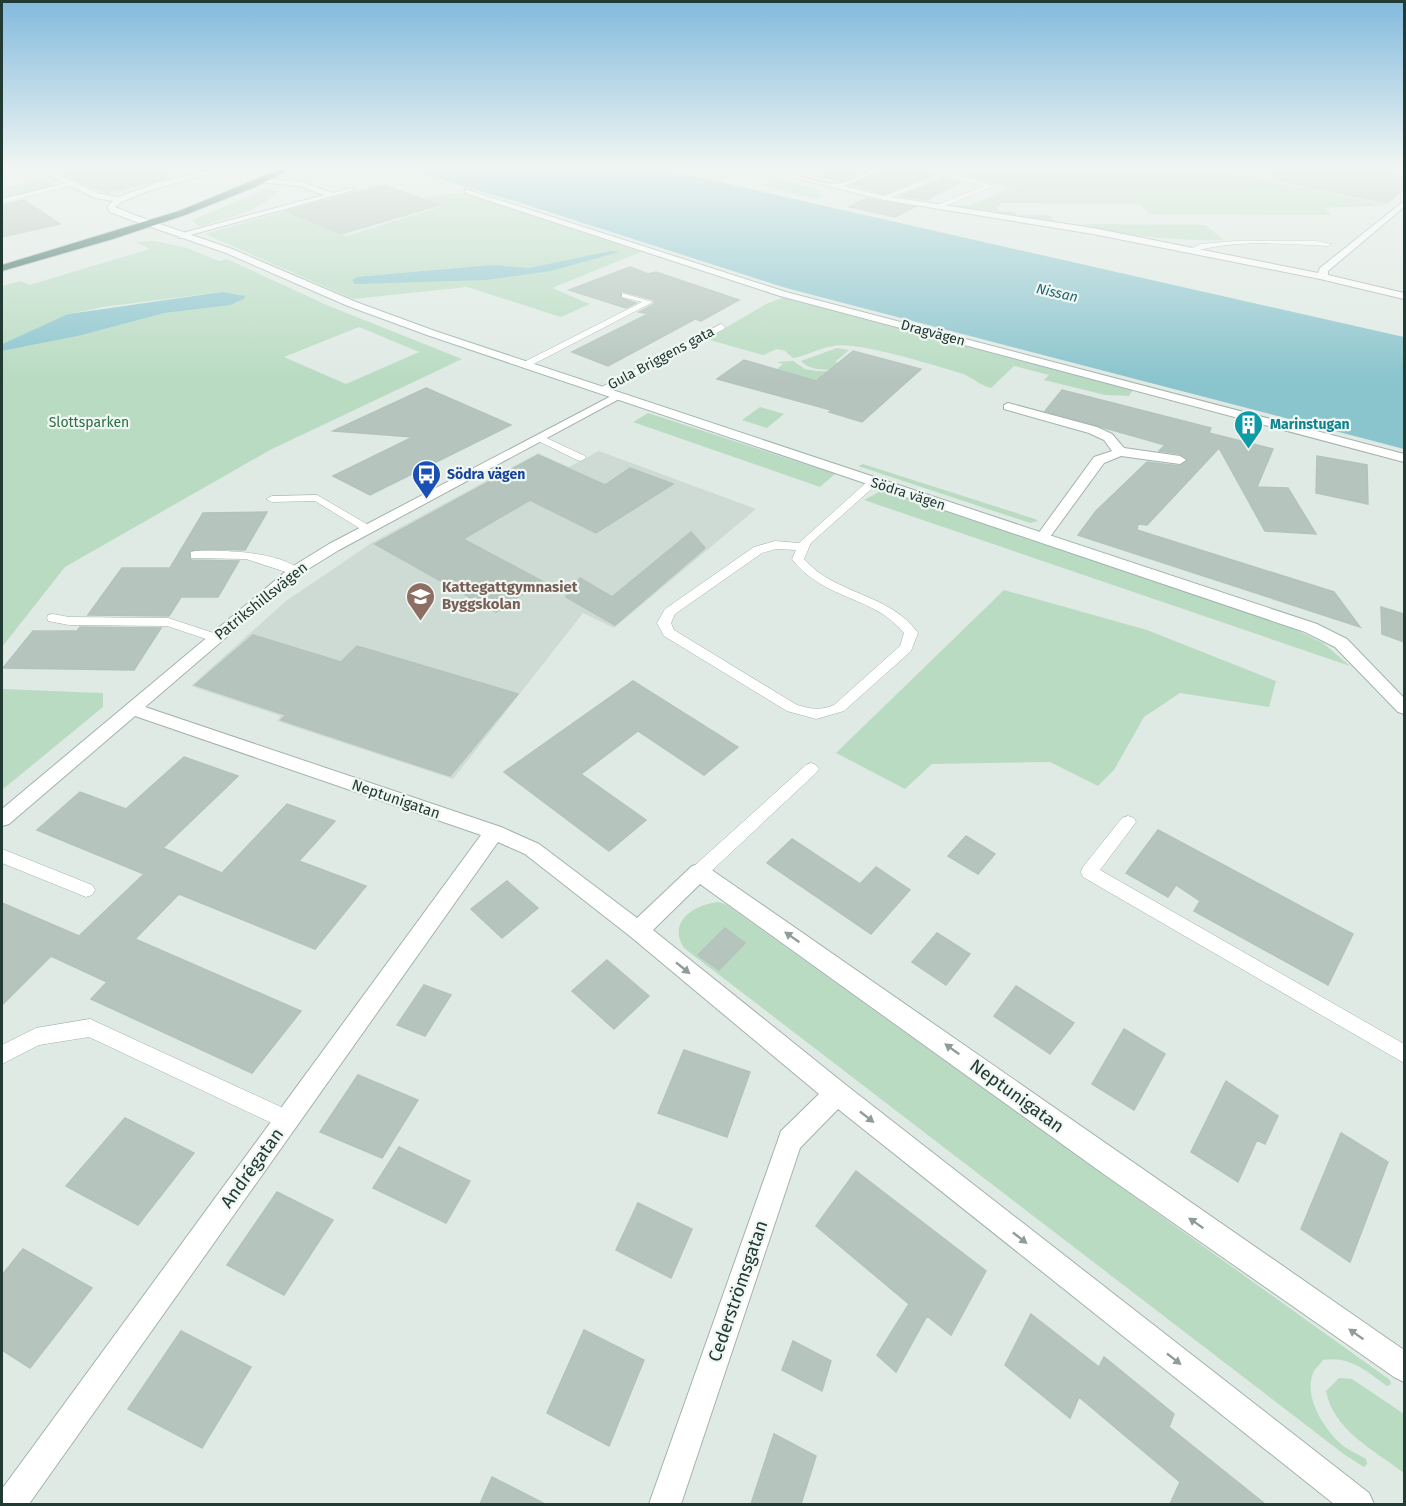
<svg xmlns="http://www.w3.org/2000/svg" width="1406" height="1506" viewBox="0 0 1406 1506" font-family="'Fira Sans',sans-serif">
<rect width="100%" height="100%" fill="#e0eae5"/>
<path fill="#cedad4" d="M 599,451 L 756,509 L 614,628 L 583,613 L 453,779 L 277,721 L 281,716 L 191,686 L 286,601 L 373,542 L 538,453 L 569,467 Z"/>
<path fill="#b9dbc2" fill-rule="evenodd" d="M 890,169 L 1210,169 L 1388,205 L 1323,208 L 1332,215 L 1149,214 L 1140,204 L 1000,203 L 1000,206 L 996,208 L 998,211 L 1014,212 L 1017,215 L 1049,215 L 1054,221 L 945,204 L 969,206 L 1012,188 L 943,170 L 888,193 L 849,184 Z
M 43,179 L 56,185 L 2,200 L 2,189 Z
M 778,179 L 818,190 L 817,191 L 821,193 L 818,195 L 823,196 L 816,199 L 761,185 Z
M 266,189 L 278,191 C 256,215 228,216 200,227 L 192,220 Z
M 461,193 L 484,198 L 641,252 L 552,288 L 590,304 L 561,317 L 467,287 L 353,299 L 205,234 L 286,211 L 346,236 L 443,206 L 424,198 L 444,194 Z
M 1083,224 L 1205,225 L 1224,240 C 1180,241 1125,237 1083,224 Z
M 155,241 L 187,248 L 219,261 L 227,259 L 329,306 L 462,359 L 270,450 L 65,567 L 2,647 L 2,351 L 78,336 L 165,313 L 240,302 L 222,292 L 103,307 L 68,314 L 2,344 L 2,286 L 21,281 L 29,285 L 150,249 L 136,242 ZM 359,327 L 419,352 L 346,384 L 284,357 Z
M 782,298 L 793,299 L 1134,388 L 1129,396 L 1105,395 L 1044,380 L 1049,375 L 1014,366 L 991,388 C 980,385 974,379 964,374 C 935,366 859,341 833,346 C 819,348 807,356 793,358 L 785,351 L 777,349 L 763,355 L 706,339 L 766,304 Z
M 837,348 L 849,350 L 835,362 L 853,367 C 836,369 813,374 801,361 Z
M 793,361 L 805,369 L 816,371 L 855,372 L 847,390 L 776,370 L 783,364 L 777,362 Z
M 760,407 L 784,414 L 767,428 L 742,420 Z
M 648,413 L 835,474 L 820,487 L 633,422 Z
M 863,464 L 1035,519 L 1038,521 L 1030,523 L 858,466 Z
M 881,491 L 887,491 L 1288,626 L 1323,643 L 1350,666 L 864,500 Z
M 1004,590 L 1147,630 L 1276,681 L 1269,707 L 1180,693 L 1144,717 L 1114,770 L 1098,786 L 1050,762 L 932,764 L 905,789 L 836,753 Z
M 2,689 L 103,693 L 103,707 L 2,790 Z
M 719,902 L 727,905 L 1390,1380 L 1391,1384 L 1387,1386 C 1366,1371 1350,1356 1323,1360 C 1321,1364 1316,1367 1314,1371 C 1302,1395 1324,1429 1341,1444 C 1348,1450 1358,1454 1366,1459 L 1367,1464 L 1364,1467 L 1345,1455 L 684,948 C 667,922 694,904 719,902 Z
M 1339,1378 L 1352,1379 L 1404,1414 L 1404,1473 C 1375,1451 1333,1430 1326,1391 Z"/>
<path fill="#8ac4cd" d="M 406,169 L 661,169 L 1404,337 L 1404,449 L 786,288 L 527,205 Z
M 611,251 L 619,252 L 551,271 L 486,280 L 355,284 L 352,280 L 357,277 L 492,265 L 529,268 Z
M 222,292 L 245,296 L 244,299 L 230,305 L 165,313 L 78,336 L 2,351 L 2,344 L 68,314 Z"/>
<path fill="#b5c5be" stroke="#b3c3bc" stroke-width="1.5" d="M 52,169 L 167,169 L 169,178 L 107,193 Z
M 825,169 L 872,169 L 839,181 L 824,177 Z
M 886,169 L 913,169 L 935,174 L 885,194 L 853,185 Z
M 1274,169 L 1372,169 L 1404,175 L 1404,190 L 1387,203 L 1273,180 Z
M 945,178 L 960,182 L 927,200 L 900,196 Z
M 383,185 L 440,205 L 341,234 L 287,211 Z
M 866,198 L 883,202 L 915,207 L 895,217 L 849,207 Z
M 24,200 L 60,224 L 2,237 L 2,205 Z
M 630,267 L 648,274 L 656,272 L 739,300 L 701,321 L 695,319 L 608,366 L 572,352 L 648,314 L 639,312 L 654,304 L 654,300 L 621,291 L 620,298 L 636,303 L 626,308 L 569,290 Z
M 853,351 L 921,369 L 862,422 L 829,412 L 831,410 L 717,379 L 744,360 L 816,381 Z
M 426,388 L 511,425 L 370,495 L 333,476 L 413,437 L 333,431 Z
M 1062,390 L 1211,428 L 1209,433 L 1273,449 L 1257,487 L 1288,488 L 1316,534 L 1265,531 L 1219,448 L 1147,525 L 1138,524 L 1137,530 L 1334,592 L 1360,627 L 1078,535 L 1096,511 L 1147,462 L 1180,466 L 1188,459 L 1180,454 L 1159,451 L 1165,445 L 1045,411 Z
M 538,455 L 605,485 L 630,468 L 673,484 L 596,533 L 530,500 L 463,539 L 542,581 L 496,612 L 375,544 Z
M 1317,456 L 1367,465 L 1368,504 L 1316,493 Z
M 267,512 L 245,550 L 207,549 L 189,551 L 191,560 L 239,561 L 218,597 L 181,597 L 169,616 L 88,615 L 122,568 L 170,568 L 203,513 Z
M 691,532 L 705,548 L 615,625 L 566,597 L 580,578 L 612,597 Z
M 1381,607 L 1404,614 L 1404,642 L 1382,634 Z
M 80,627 L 161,628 L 134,670 L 3,668 L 33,631 L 77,631 Z
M 253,635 L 341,662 L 357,646 L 518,694 L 450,776 L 281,720 L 286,715 L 195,685 Z
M 633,681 L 738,747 L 704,775 L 638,731 L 581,774 L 646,820 L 609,851 L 504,772 Z
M 184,757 L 238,776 L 163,848 L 222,873 L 287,804 L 335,821 L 299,861 L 366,886 L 315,949 L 179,894 L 135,939 L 301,1011 L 252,1073 L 91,999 L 107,982 L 51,956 L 2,1005 L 2,903 L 79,936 L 144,874 L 37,830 L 80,792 L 126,809 Z
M 1158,830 L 1353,934 L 1328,985 L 1194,911 L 1200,901 L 1176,885 L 1168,897 L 1126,873 Z
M 966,836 L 995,854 L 978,874 L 948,856 Z
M 792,839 L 860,884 L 876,867 L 910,890 L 871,934 L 767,863 Z
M 507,881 L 538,908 L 502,938 L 471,909 Z
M 725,928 L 745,943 L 719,970 L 698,955 Z
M 937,933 L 970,954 L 946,985 L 912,962 Z
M 607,960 L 649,996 L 614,1029 L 572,991 Z
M 424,985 L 451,995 L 425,1036 L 397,1025 Z
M 1016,986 L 1074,1023 L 1050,1054 L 994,1016 Z
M 1124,1029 L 1165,1054 L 1134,1110 L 1092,1084 Z
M 684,1050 L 750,1072 L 727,1137 L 658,1113 Z
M 358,1075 L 418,1100 L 382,1158 L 320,1132 Z
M 1226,1081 L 1278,1116 L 1265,1144 L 1257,1140 L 1238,1182 L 1191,1152 Z
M 125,1118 L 194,1153 L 138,1225 L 66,1186 Z
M 1341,1133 L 1388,1162 L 1350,1262 L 1301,1229 Z
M 399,1147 L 470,1181 L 446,1223 L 373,1188 Z
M 856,1171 L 986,1271 L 951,1335 L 927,1316 L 896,1372 L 877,1355 L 909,1304 L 816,1226 Z
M 277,1192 L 333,1220 L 284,1295 L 227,1265 Z
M 638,1203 L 692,1229 L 671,1278 L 616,1250 Z
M 23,1249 L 92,1288 L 30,1368 L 2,1350 L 2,1275 Z
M 1031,1314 L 1099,1367 L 1104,1357 L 1174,1414 L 1169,1427 L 1265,1504 L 1170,1504 L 1180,1482 L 1079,1397 L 1070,1418 L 1005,1365 Z
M 584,1330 L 644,1360 L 609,1446 L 547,1413 Z
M 181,1331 L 251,1367 L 202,1448 L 128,1409 Z
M 793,1341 L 831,1361 L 822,1391 L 782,1370 Z
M 774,1434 L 816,1456 L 801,1504 L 751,1504 Z
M 492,1477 L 545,1504 L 480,1504 Z"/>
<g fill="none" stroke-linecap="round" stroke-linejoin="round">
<defs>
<path id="lane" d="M 945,172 L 994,186 L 937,209 L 935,206 L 984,186 L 945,176 L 886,199 L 881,198 Z
M 75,181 L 77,184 L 2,203 L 2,199 Z
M 1235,241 L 1316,241 L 1332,244 L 1328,246 C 1284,244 1235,239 1192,252 L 1188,250 L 1201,244 Z
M 622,293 L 653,302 L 528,367 L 522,367 L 522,363 L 642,302 L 622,297 Z
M 721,324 L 725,327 L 724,329 L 604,392 L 596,390 Z
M 540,435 L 585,456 L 586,458 L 581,461 L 577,460 L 536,440 L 535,438 Z
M 873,479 L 878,482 L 877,484 L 811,543 L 804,559 C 835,595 890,593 918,633 L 911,651 L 844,711 L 816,719 L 787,711 L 664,636 L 657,623 L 665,609 L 754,547 L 775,541 L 799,543 L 869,480 ZM 776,549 L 796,550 L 792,559 C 823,600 875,596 904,633 L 900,646 L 834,705 C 820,711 811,709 797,705 L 674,630 L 671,623 L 675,614 L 762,553 Z
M 317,495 L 372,527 L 374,529 L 372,531 L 364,531 L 315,501 L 272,502 L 266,499 L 272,496 Z
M 195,551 C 223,550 280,551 301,571 L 295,575 L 246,559 L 191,558 L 191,552 Z
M 53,614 L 69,617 L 168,618 L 220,635 L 222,638 L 215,642 L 167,626 L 69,625 L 48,621 L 47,618 L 48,615 Z
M 811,763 L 816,765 L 819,769 L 816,773 L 705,877 L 699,879 L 693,877 L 691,872 L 693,867 L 806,765 Z
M 1128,816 L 1134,818 L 1136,822 L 1100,870 L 1404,1044 L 1404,1063 L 1083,877 L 1081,872 L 1083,867 L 1122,818 Z
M 2,849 L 92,885 L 95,890 L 92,895 L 86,897 L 2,863 Z
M 90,1019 L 294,1113 L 297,1120 L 294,1127 L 287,1130 L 280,1127 L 89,1037 L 39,1045 L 2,1064 L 2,1045 L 36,1028 Z"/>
<path id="street" d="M 37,169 L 46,169 L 100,194 L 119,197 L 159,182 L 216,169 L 227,169 L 148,191 L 121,202 L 115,207 L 137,216 L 138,218 L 134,221 L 110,212 L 107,207 L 113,201 L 95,198 Z
M 759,169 C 785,167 809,183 834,184 C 849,184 866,169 884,169 L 844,186 L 884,196 L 1093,228 L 1318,273 L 1320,268 L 1404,201 L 1404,207 L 1328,271 L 1328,275 L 1404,293 L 1404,299 L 1320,279 L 1093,234 L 884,200 Z
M 1393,169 L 1404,169 L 1404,172 L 1394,171 Z
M 259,178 L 301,182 L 333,193 L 351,188 L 355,190 L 179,238 L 179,234 L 324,195 L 300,186 L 259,182 Z
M 465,189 L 786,292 L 1404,454 L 1404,462 L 780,296 L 465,193 Z
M 617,393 L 623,396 L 621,398 L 339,550 L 300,574 L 145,707 L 501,827 L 539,844 L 637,918 L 692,866 L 699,864 L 706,866 L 1404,1350 L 1404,1382 L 1394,1377 L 1105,1175 L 700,884 L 653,930 L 846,1085 L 1369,1493 L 1374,1504 L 1334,1504 L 838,1109 L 800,1148 L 681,1504 L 649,1504 L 778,1140 L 781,1131 L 819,1094 L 631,937 L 525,854 L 498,842 L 29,1504 L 2,1504 L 2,1489 L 481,835 L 135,716 L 9,824 L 2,826 L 2,809 L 290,568 L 329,544 Z
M 1008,403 L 1097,427 L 1112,434 L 1124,448 L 1180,456 L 1186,460 L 1180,464 L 1121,456 L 1104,463 L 1047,541 L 1037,541 L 1035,538 L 1094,457 L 1112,451 L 1104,440 L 1089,433 L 1004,409 L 1004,405 Z"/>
<path id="secondary" d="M 131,216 L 137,216 L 232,249 L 356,302 L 435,331 L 1317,624 L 1347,639 L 1404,698 L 1404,714 L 1398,712 L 1335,647 L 1305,632 L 427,335 L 348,306 L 226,253 L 131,220 Z"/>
<path id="highway" d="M 281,169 L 290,169 L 255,187 L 185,215 L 113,239 L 2,271 L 2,265 L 179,211 Z"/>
</defs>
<use href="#lane" stroke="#a3b2ac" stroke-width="1"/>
<use href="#street" stroke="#a3b2ac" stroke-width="2"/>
<use href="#secondary" stroke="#9fb5ad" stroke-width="2"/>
<use href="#highway" stroke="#bcc4c2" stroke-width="2"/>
<use href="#lane" fill="#fff" fill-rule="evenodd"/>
<use href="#street" fill="#fff" fill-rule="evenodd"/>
<use href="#secondary" fill="#fff" fill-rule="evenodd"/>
<use href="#highway" fill="#2f6458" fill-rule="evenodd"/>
</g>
<defs><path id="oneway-solid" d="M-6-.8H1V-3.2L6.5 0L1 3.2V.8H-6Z" transform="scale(1.5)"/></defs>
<g fill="#909c99">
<use href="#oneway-solid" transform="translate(792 937) rotate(-145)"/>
<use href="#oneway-solid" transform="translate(683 968) rotate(39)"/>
<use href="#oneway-solid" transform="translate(952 1049) rotate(-144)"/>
<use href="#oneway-solid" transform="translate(867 1117) rotate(38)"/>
<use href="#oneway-solid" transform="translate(1196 1223) rotate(-145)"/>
<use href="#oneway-solid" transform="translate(1020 1238) rotate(38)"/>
<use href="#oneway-solid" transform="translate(1356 1334) rotate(-145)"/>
<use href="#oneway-solid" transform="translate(1174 1359) rotate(38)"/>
</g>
<linearGradient id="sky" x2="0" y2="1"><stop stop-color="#82badd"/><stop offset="0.44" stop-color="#f1f6f3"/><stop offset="1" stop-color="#f1f6f3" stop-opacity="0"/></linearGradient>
<rect width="1406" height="380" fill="url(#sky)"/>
<defs>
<symbol id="building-pin" viewBox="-11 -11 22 30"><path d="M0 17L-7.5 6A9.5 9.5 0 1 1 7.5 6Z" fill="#0f9aa8" stroke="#f0f7f3"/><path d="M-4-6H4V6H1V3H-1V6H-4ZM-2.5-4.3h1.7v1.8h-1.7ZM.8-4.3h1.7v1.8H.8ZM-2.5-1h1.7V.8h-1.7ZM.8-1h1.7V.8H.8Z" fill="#fff"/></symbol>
<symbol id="bus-pin" viewBox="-11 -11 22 30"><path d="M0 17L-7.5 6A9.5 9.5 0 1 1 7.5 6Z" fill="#1a4fb4" stroke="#f0f7f3"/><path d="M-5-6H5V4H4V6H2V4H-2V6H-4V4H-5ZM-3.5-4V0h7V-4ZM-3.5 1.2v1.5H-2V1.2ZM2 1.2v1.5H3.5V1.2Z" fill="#fff"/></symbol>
<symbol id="school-pin" viewBox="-11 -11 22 30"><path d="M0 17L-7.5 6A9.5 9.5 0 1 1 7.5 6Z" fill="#8d6e63" stroke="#f0f7f3"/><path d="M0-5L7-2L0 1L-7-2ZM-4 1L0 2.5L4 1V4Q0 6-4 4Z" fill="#fff"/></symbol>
</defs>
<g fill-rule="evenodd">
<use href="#building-pin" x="1232" y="408" width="33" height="45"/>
<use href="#bus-pin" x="410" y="458" width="33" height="45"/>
<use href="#school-pin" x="404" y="580" width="33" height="45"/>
</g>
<g text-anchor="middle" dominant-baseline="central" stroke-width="4.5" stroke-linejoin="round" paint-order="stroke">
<g font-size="14" font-style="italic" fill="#1e6672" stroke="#f0f7f3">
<text transform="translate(1057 293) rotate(13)">Nissan</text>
</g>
<g font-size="14" fill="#213a33" stroke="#f0f7f3">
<text transform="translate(933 333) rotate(15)">Dragvägen</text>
<text transform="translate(661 358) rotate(-28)">Gula Briggens gata</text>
<text transform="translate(908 494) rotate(18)">Södra vägen</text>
</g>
<g font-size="14" fill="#2d6e45" stroke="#f0f7f3">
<text x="89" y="422">Slottsparken</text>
</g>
<g font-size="14" font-weight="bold" fill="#0d838f" stroke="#f0f7f3" text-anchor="start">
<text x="1270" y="424">Marinstugan</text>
</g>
<g font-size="14" font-weight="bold" fill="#164399" stroke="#f0f7f3" text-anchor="start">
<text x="447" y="474">Södra vägen</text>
</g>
<g font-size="15" font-weight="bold" fill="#785e54" stroke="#f0f7f3" text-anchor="start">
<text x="442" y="587">Kattegattgymnasiet<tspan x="442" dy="17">Byggskolan</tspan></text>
</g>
<g font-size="15" fill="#213a33" stroke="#f0f7f3">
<text transform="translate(261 601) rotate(-39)">Patrikshillsvägen</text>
<text transform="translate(396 799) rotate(19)">Neptunigatan</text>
</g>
<g font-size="18" fill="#213a33" stroke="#f0f7f3">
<text transform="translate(1017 1096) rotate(36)">Neptunigatan</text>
<text transform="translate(252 1168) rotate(-54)">Andrégatan</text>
<text transform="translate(738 1291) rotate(-71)">Cederströmsgatan</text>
</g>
</g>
<rect width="1406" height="1506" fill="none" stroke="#213a33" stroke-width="6"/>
</svg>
